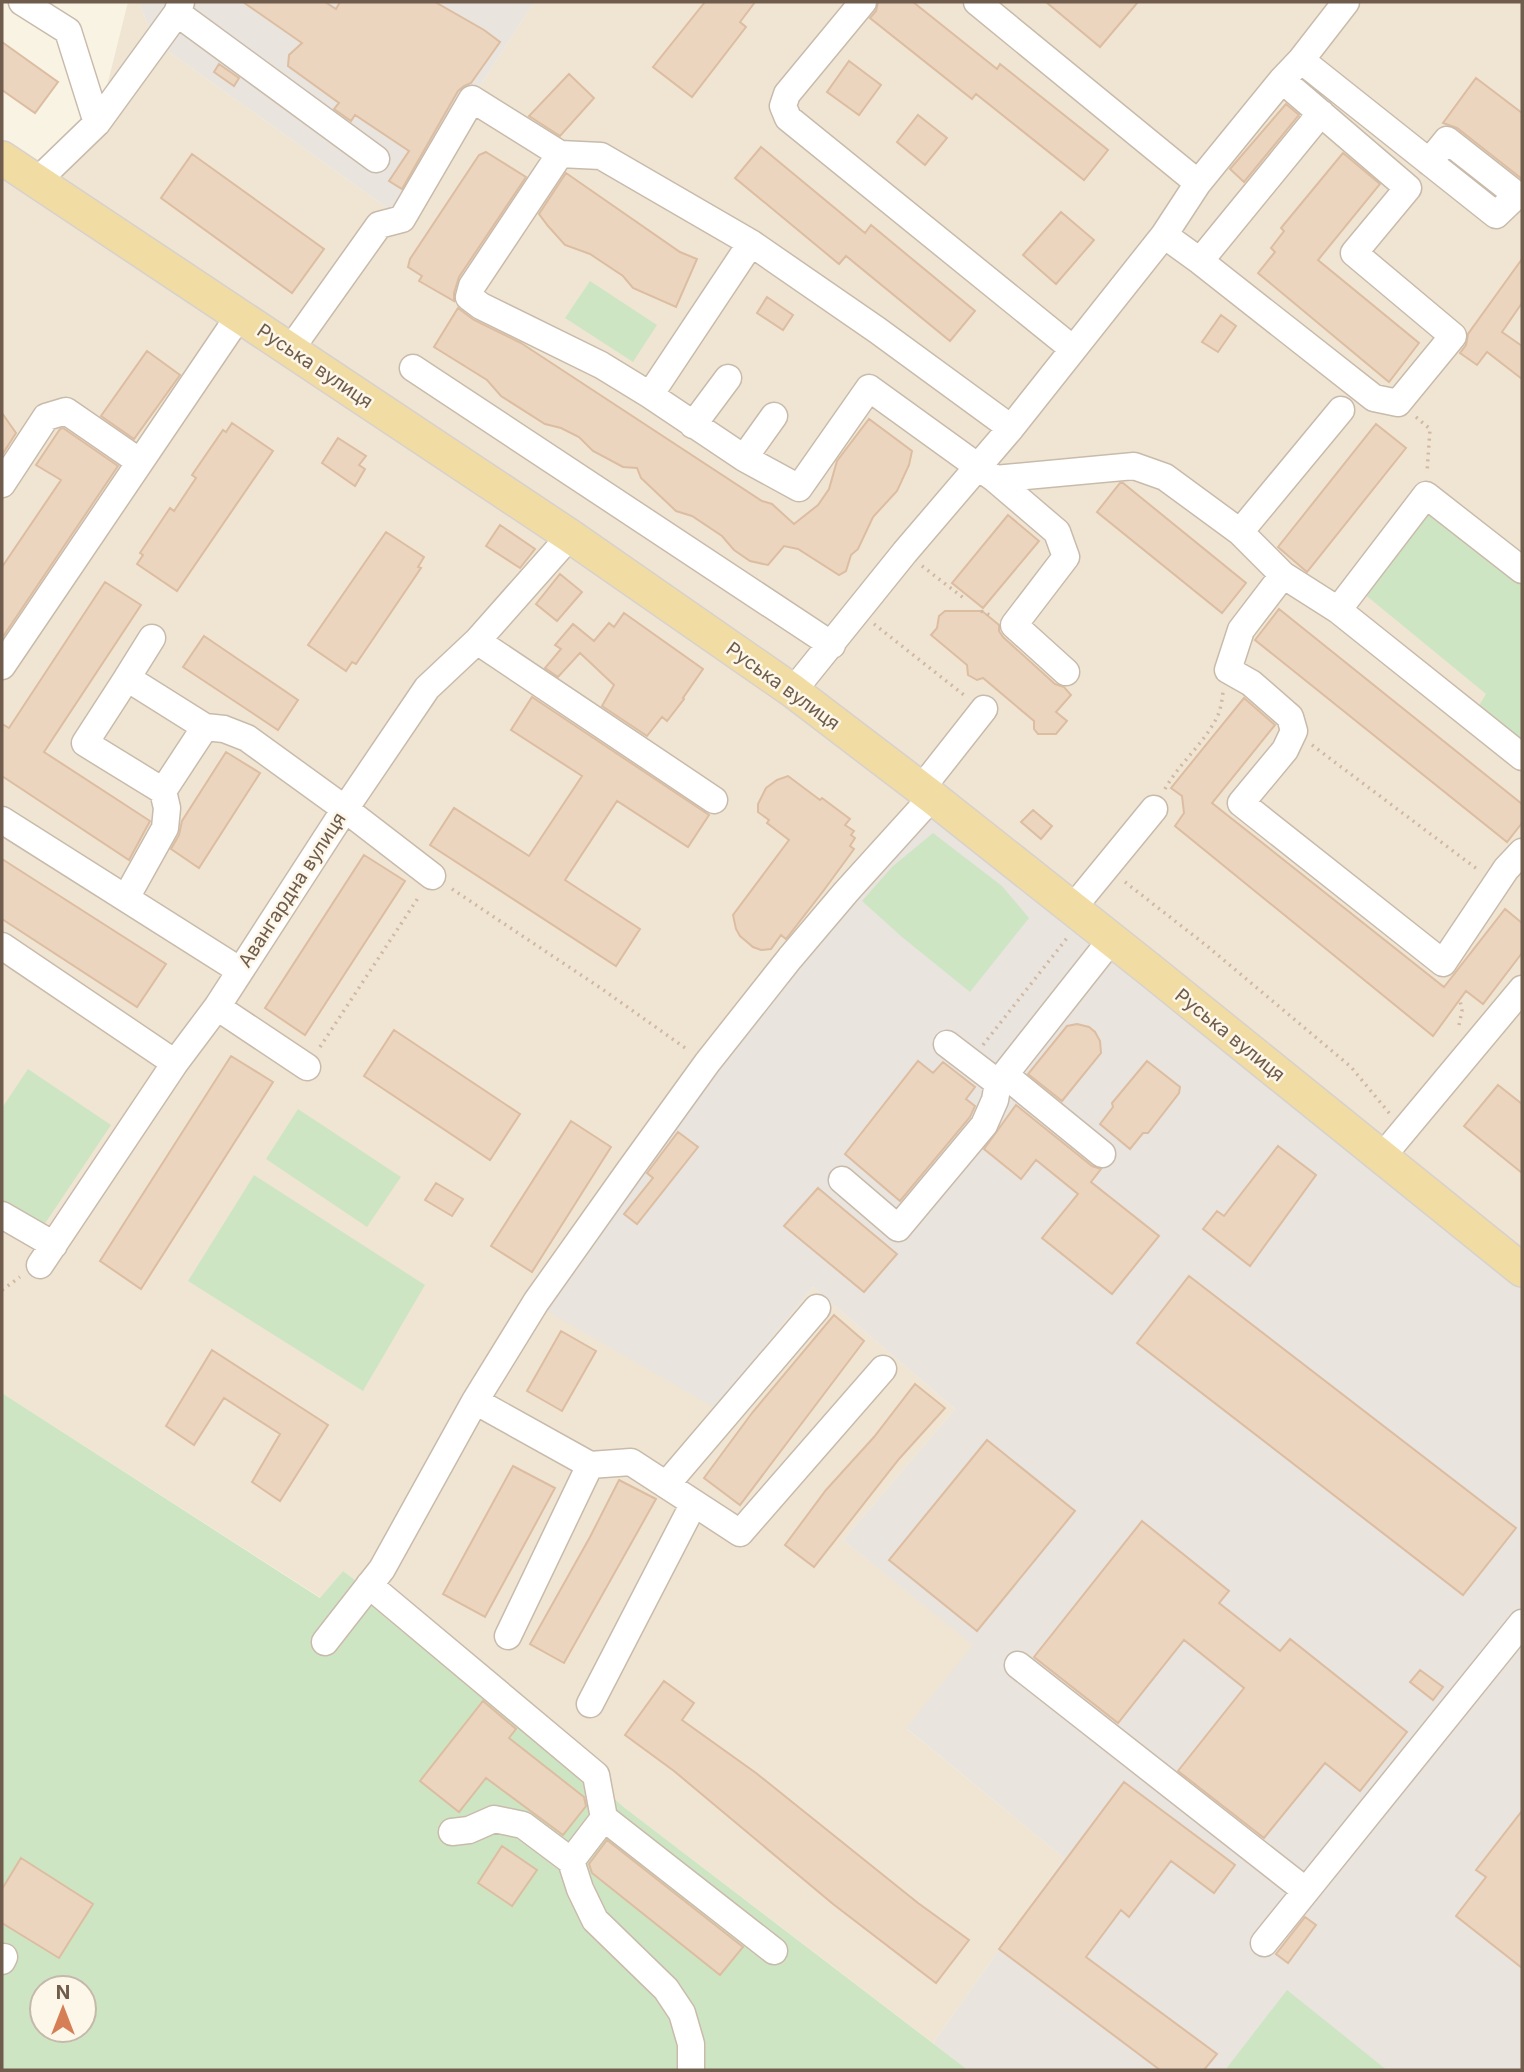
<svg xmlns="http://www.w3.org/2000/svg" width="1524" height="2072" viewBox="0 0 1524 2072" font-family="Inter,sans-serif">
<rect width="100%" height="100%" fill="#f9f3e4"/>
<path fill="#f0e5d3" d="M 128,2 L 139,2 L 154,41 L 397,215 L 534,2 L 1522,2 L 1522,1268 L 1074,909 L 715,1408 L 813,1287 L 955,1409 L 843,1540 L 974,1645 L 907,1729 L 1064,1858 L 933,2043 L 625,1808 L 370,1591 L 343,1571 L 321,1598 L 2,1393 L 2,157 L 36,181 L 98,122 Z"/>
<path fill="#e9e4de" d="M 139,2 L 534,2 L 397,215 L 154,41 Z
M 933,798 L 1522,1268 L 1522,2070 L 1387,2070 L 1287,1991 L 1225,2070 L 968,2070 L 933,2043 L 1064,1858 L 906,1728 L 973,1645 L 843,1540 L 955,1409 L 813,1287 L 715,1408 L 540,1307 L 702,1073 Z"/>
<path fill="#cee5c4" fill-rule="evenodd" d="M 590,281 L 657,325 L 633,362 L 565,318 Z
M 1428,512 L 1522,581 L 1522,748 L 1475,712 L 1486,694 L 1363,593 Z
M 933,833 L 1002,886 L 1029,918 L 970,992 L 902,937 L 862,901 L 892,867 Z
M 28,1069 L 111,1125 L 42,1228 L 2,1201 L 2,1108 Z
M 298,1109 L 401,1177 L 367,1227 L 266,1159 Z
M 254,1175 L 425,1285 L 363,1391 L 188,1281 Z
M 2,1393 L 320,1598 L 343,1571 L 370,1591 L 625,1808 L 968,2070 L 2,2070 ZM 42,1988 L 84,1988 L 84,2030 L 42,2030 Z
M 1287,1990 L 1387,2070 L 1225,2070 Z"/>
<path fill="#ecd5be" stroke="#dcbda1" stroke-width="2" d="M 243,2 L 325,2 L 336,9 L 340,2 L 435,2 L 484,30 L 500,42 L 471,83 L 464,86 L 458,91 L 402,189 L 389,181 L 409,151 L 355,115 L 351,121 L 334,109 L 339,103 L 288,66 L 289,55 L 302,43 Z
M 705,2 L 755,2 L 740,22 L 746,27 L 692,97 L 653,67 Z
M 878,2 L 913,2 L 997,69 L 1000,64 L 1108,150 L 1084,180 L 976,94 L 972,99 L 870,18 L 876,11 Z
M 1046,2 L 1138,2 L 1100,47 Z
M 2,42 L 58,82 L 35,113 L 2,90 Z
M 849,61 L 881,85 L 859,115 L 827,92 Z
M 219,64 L 239,78 L 234,86 L 214,72 Z
M 569,74 L 594,98 L 560,136 L 529,116 Z
M 1476,78 L 1522,113 L 1522,179 L 1457,128 L 1443,123 Z
M 1286,104 L 1299,115 L 1244,182 L 1230,169 Z
M 918,115 L 947,138 L 925,165 L 897,142 Z
M 761,147 L 865,233 L 871,225 L 975,311 L 950,341 L 846,256 L 839,264 L 735,178 Z
M 486,152 L 526,177 L 459,277 L 454,293 L 454,301 L 419,281 L 422,276 L 408,267 L 410,259 L 479,155 Z
M 1343,153 L 1380,184 L 1318,260 L 1419,343 L 1389,382 L 1258,273 L 1275,252 L 1271,248 L 1284,231 L 1281,228 Z
M 192,154 L 324,249 L 292,293 L 161,198 Z
M 566,173 L 680,252 L 697,259 L 676,307 L 633,288 L 623,276 L 590,254 L 565,245 L 548,226 L 539,214 Z
M 1061,212 L 1094,240 L 1056,284 L 1023,255 Z
M 1522,259 L 1522,303 L 1502,332 L 1522,346 L 1522,379 L 1487,352 L 1477,365 L 1460,353 L 1466,345 L 1468,334 Z
M 767,297 L 793,315 L 783,330 L 757,313 Z
M 458,308 L 474,320 L 521,343 L 762,501 L 772,504 L 794,524 L 818,505 L 829,489 L 837,461 L 869,419 L 912,451 L 909,465 L 897,491 L 873,517 L 858,549 L 851,555 L 846,571 L 839,575 L 798,549 L 784,546 L 768,565 L 750,561 L 734,550 L 722,536 L 692,516 L 676,511 L 641,478 L 637,468 L 623,467 L 593,451 L 579,437 L 561,428 L 545,424 L 501,396 L 487,380 L 434,347 Z
M 1221,315 L 1236,326 L 1218,352 L 1202,342 Z
M 147,351 L 180,375 L 134,439 L 101,416 Z
M 2,413 L 16,433 L 2,455 Z
M 232,423 L 273,451 L 177,591 L 137,564 L 143,555 L 140,553 L 170,508 L 174,511 L 196,478 L 192,475 L 223,430 L 226,432 Z
M 1376,424 L 1406,448 L 1307,572 L 1278,547 Z
M 63,428 L 118,466 L 2,638 L 2,567 L 61,480 L 36,465 L 60,429 Z
M 338,438 L 366,456 L 359,465 L 365,469 L 355,486 L 322,463 Z
M 1120,483 L 1123,483 L 1246,583 L 1222,613 L 1097,512 Z
M 1008,515 L 1039,541 L 983,608 L 952,583 Z
M 500,525 L 535,549 L 520,568 L 486,546 Z
M 386,532 L 424,557 L 418,567 L 421,568 L 356,664 L 352,662 L 346,671 L 308,645 Z
M 560,574 L 582,592 L 557,621 L 536,604 Z
M 105,582 L 141,605 L 44,752 L 150,821 L 129,860 L 2,776 L 2,724 L 9,728 Z
M 1279,609 L 1522,804 L 1522,823 L 1507,842 L 1255,640 Z
M 945,611 L 982,611 L 999,625 L 999,631 L 1003,637 L 1055,684 L 1064,687 L 1071,695 L 1056,712 L 1067,721 L 1056,734 L 1038,734 L 1034,729 L 1034,721 L 983,678 L 977,680 L 968,675 L 967,665 L 931,635 L 937,628 L 939,616 Z
M 624,613 L 703,669 L 683,698 L 684,699 L 667,721 L 662,717 L 647,736 L 602,706 L 614,685 L 580,653 L 558,677 L 545,668 L 561,649 L 555,645 L 573,624 L 594,641 L 609,623 L 614,627 Z
M 204,636 L 298,700 L 278,730 L 183,667 Z
M 532,697 L 709,815 L 688,847 L 617,801 L 565,880 L 640,929 L 616,966 L 430,845 L 454,808 L 529,856 L 582,776 L 511,730 Z
M 1244,698 L 1275,725 L 1212,803 L 1444,987 L 1505,909 L 1522,923 L 1522,953 L 1483,1004 L 1466,991 L 1433,1036 L 1175,826 L 1184,813 L 1182,796 L 1171,788 Z
M 226,752 L 260,773 L 199,868 L 171,849 L 179,835 L 182,821 Z
M 788,776 L 820,800 L 822,798 L 850,819 L 845,825 L 854,831 L 851,835 L 855,838 L 850,846 L 854,849 L 824,890 L 786,939 L 781,935 L 771,949 L 761,950 L 753,947 L 740,936 L 736,929 L 733,915 L 789,840 L 767,823 L 769,820 L 758,812 L 758,804 L 766,788 L 777,780 Z
M 1033,810 L 1052,826 L 1041,839 L 1021,822 Z
M 364,855 L 405,881 L 305,1035 L 265,1008 Z
M 2,859 L 166,964 L 137,1007 L 2,919 Z
M 1077,1024 L 1089,1027 L 1095,1032 L 1100,1041 L 1101,1053 L 1062,1101 L 1028,1074 L 1067,1026 Z
M 394,1030 L 520,1114 L 490,1160 L 364,1076 Z
M 231,1056 L 273,1082 L 141,1289 L 100,1261 Z
M 918,1061 L 933,1073 L 943,1062 L 975,1087 L 966,1099 L 975,1106 L 970,1117 L 900,1201 L 845,1154 Z
M 1147,1061 L 1180,1087 L 1179,1093 L 1148,1133 L 1143,1133 L 1130,1149 L 1100,1124 L 1113,1107 L 1112,1103 Z
M 1498,1085 L 1522,1104 L 1522,1173 L 1464,1126 Z
M 1016,1105 L 1092,1166 L 1101,1169 L 1091,1182 L 1159,1236 L 1112,1294 L 1042,1238 L 1078,1194 L 1036,1160 L 1021,1179 L 984,1149 Z
M 571,1121 L 611,1147 L 532,1272 L 491,1246 Z
M 678,1132 L 698,1147 L 637,1224 L 624,1214 L 653,1178 L 647,1173 Z
M 1278,1146 L 1316,1175 L 1250,1266 L 1203,1229 L 1217,1211 L 1224,1216 Z
M 436,1183 L 463,1199 L 452,1216 L 425,1200 Z
M 818,1188 L 897,1254 L 864,1292 L 784,1226 Z
M 1189,1276 L 1516,1528 L 1463,1595 L 1137,1343 Z
M 834,1315 L 864,1341 L 740,1505 L 704,1478 L 752,1413 Z
M 561,1331 L 596,1351 L 562,1411 L 527,1391 Z
M 212,1350 L 328,1425 L 280,1501 L 252,1482 L 280,1434 L 224,1398 L 194,1445 L 166,1426 Z
M 915,1384 L 945,1408 L 899,1459 L 814,1567 L 785,1545 L 826,1490 L 874,1437 Z
M 987,1440 L 1075,1511 L 977,1631 L 889,1560 Z
M 513,1466 L 555,1488 L 485,1617 L 443,1594 Z
M 619,1480 L 656,1499 L 564,1663 L 530,1644 L 590,1537 Z
M 1142,1521 L 1229,1591 L 1219,1603 L 1280,1651 L 1290,1639 L 1407,1732 L 1360,1791 L 1325,1763 L 1264,1838 L 1178,1771 L 1244,1688 L 1184,1640 L 1118,1723 L 1034,1657 Z
M 1420,1670 L 1443,1687 L 1433,1700 L 1410,1682 Z
M 664,1681 L 694,1703 L 682,1720 L 756,1773 L 918,1903 L 969,1940 L 936,1983 L 833,1904 L 674,1771 L 625,1735 Z
M 483,1701 L 516,1729 L 509,1738 L 584,1797 L 586,1806 L 563,1835 L 486,1778 L 459,1812 L 420,1781 Z
M 1124,1782 L 1235,1865 L 1214,1893 L 1171,1861 L 1129,1917 L 1121,1910 L 1086,1957 L 1217,2054 L 1204,2070 L 1160,2070 L 999,1949 Z
M 1522,1811 L 1522,1968 L 1456,1916 L 1486,1877 L 1476,1870 Z
M 607,1840 L 743,1947 L 720,1975 L 592,1873 L 589,1864 Z
M 502,1846 L 537,1870 L 512,1906 L 478,1883 Z
M 21,1858 L 93,1904 L 59,1958 L 2,1923 L 2,1889 Z
M 1305,1917 L 1316,1925 L 1288,1963 L 1276,1954 Z"/>
<g fill="none" stroke-linecap="round" stroke-linejoin="round">
<defs>
<path id="minor" d="M 22,2 L 68,31 L 97,123
M 863,2 L 787,94 L 783,106 L 788,118 L 1073,349
M 977,2 L 1198,183
M 177,13 L 376,159
M 1301,60 L 1496,215 L 1517,195 L 1447,140 L 1429,162
M 560,154 L 601,156 L 751,243 L 877,330 L 1011,428
M 36,182 L 97,123 L 177,13 L 181,2
M 1164,235 L 1200,261 L 1374,398 L 1398,403 L 1453,336 L 1354,253 L 1408,188 L 1282,80
M 1200,261 L 1321,113
M 290,350 L 379,225 L 402,219 L 472,99 L 560,154 L 472,286 L 469,297 L 481,306 L 601,365 L 650,395 L 744,458 L 799,488 L 869,388 L 995,479 L 1134,466 L 1165,477 L 1240,532 L 1283,575 L 1338,610 L 1522,757
M 413,368 L 832,645
M 650,395 L 751,243
M 693,425 L 728,378
M 744,458 L 774,416
M 995,479 L 1057,532 L 1066,557 L 1014,625 L 1066,672
M 2,484 L 46,417 L 66,411 L 140,462
M 1240,532 L 1341,410
M 1283,575 L 1241,630 L 1228,670 L 1251,683 L 1290,717 L 1294,731 L 1285,750 L 1241,803 L 1443,963 L 1506,869 L 1522,852
M 1338,610 L 1426,495 L 1522,570
M 477,641 L 714,800
M 2,666 L 239,316
M 127,678 L 152,638
M 793,691 L 905,552 L 1011,428 L 1164,235 L 1198,183 L 1282,80 L 1301,60 L 1346,2
M 205,727 L 163,791 L 85,743 L 127,678 L 205,727 L 224,729 L 247,738 L 345,809 L 432,876
M 921,789 L 984,709
M 2,820 L 239,970
M 126,898 L 165,828 L 167,808 L 163,791
M 1072,909 L 1154,809
M 2,946 L 175,1063
M 217,1007 L 307,1067
M 947,1044 L 998,1083
M 1005,1075 L 1102,1154
M 1381,1158 L 1522,989
M 842,1180 L 898,1228 L 984,1125 L 995,1100 L 998,1083 L 1111,940
M 2,1215 L 54,1245
M 40,1265 L 175,1063 L 217,1007 L 345,809 L 427,688 L 477,641 L 570,536
M 475,1401 L 590,1465 L 631,1462 L 740,1533 L 883,1369
M 666,1485 L 817,1308
M 369,1585 L 596,1775 L 604,1818 L 774,1951
M 508,1636 L 590,1465
M 325,1642 L 382,1569 L 475,1401 L 536,1302 L 629,1171 L 707,1063 L 790,958 L 846,892 L 932,797
M 1018,1665 L 1306,1891
M 590,1704 L 694,1503
M 452,1832 L 469,1830 L 494,1819 L 523,1825 L 571,1861 L 580,1889 L 595,1920 L 666,1989 L 682,2013 L 691,2044 L 691,2070
M 571,1861 L 604,1818
M 1264,1943 L 1522,1623
M 2,1961 L 4,1957"/>
<path id="major" d="M 2,158 L 570,536 L 793,691 L 932,797 L 1149,969 L 1522,1270"/>
</defs>
<use href="#minor" stroke="#c9bbab" stroke-width="29"/>
<use href="#major" stroke="#d7d1cd" stroke-width="36"/>
<path stroke="#d0b8a2" stroke-width="3.5" stroke-dasharray="2 5" stroke-linecap="butt" d="M 1416,417 L 1430,429 L 1427,473
M 922,566 L 965,599
M 981,611 L 992,616
M 874,624 L 964,695
M 1312,745 L 1477,869
M 1165,789 C 1180,762 1205,743 1218,715 C 1221,708 1222,700 1223,692
M 1125,882 L 1207,946 L 1351,1067 L 1390,1114
M 452,889 L 602,989 L 688,1050
M 1459,1025 L 1462,1011 L 1460,1000
M 983,1045 L 1067,938
M 320,1047 L 420,895
M 2,1290 L 20,1277"/>
<use href="#minor" stroke="#fff" stroke-width="26"/>
<use href="#major" stroke="#f1dca3" stroke-width="33"/>
</g>
<g text-anchor="middle" dominant-baseline="central" stroke-width="5" stroke-linejoin="round" paint-order="stroke">
<g font-size="19" fill="#6f5c4c" stroke="#fdf7e9">
<text transform="translate(315 366) rotate(34)">Руська вулиця</text>
<text transform="translate(783 686) rotate(36)">Руська вулиця</text>
<text transform="translate(292 890) rotate(-57)">Авангардна вулиця</text>
<text transform="translate(1230 1035) rotate(39)">Руська вулиця</text>
</g>
</g>
<rect width="1524" height="2072" fill="none" stroke="#6f5c4c" stroke-width="7"/>
<g transform="translate(63 2009)"><circle r="33" fill="#fdf7e9" stroke="#c4b9aa" stroke-width="2"/>
<path d="M0-5L12 26L0 18L-12 26Z" fill="#d67f56"/>
<text y="-10" font-size="19" font-weight="bold" text-anchor="middle" fill="#6f5c4c">N</text>
</g>
</svg>
